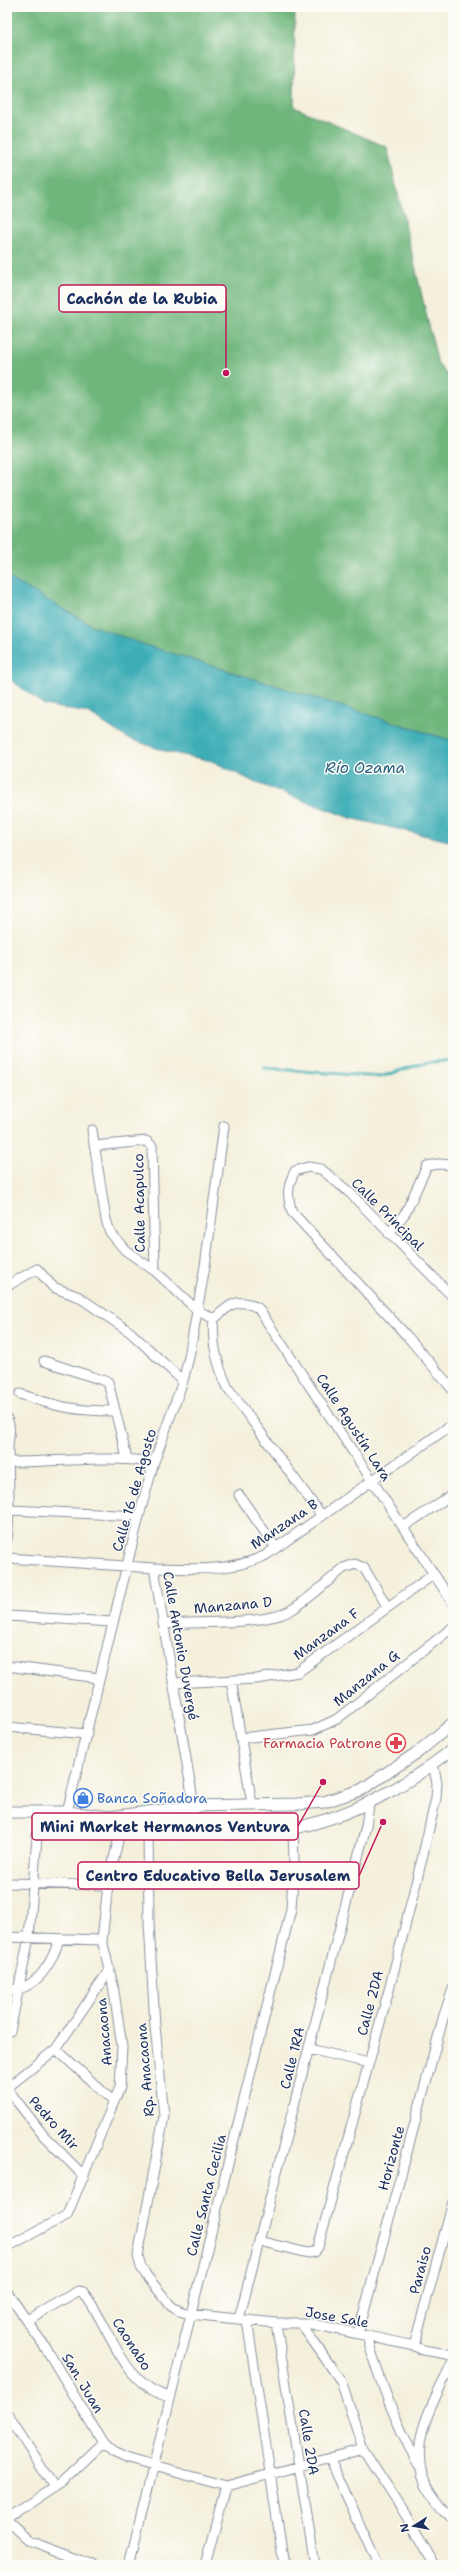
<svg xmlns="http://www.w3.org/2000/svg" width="460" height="2572" viewBox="0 0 460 2572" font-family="'Shantell Sans',sans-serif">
<rect width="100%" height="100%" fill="#fdfcf7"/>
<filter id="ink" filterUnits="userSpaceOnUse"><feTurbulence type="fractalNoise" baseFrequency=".025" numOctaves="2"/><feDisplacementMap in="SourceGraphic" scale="8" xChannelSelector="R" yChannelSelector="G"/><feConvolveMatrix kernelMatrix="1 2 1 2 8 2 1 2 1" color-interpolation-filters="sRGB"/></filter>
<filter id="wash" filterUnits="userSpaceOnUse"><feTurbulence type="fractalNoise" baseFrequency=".012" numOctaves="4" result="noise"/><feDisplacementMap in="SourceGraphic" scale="16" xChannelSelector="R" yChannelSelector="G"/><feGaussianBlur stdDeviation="0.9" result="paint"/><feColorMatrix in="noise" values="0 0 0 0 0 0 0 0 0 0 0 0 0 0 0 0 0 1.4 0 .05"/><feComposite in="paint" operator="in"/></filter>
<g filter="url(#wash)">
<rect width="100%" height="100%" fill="#f4f0dc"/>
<path fill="#6eb67b" stroke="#44726c" d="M 7,7 L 295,7 L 294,107 L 387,147 L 438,364 L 453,382 L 453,741 L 145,645 L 93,626 L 7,577 Z"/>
<path fill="#3cadb6" stroke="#2c6e8a" d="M 7,577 L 93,626 L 145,645 L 453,741 L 453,842 L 350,818 L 254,782 L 212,761 L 168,752 L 127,738 L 88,713 L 44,705 L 7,677 Z"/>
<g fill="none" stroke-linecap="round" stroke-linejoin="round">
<path stroke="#3cadb6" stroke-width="3" d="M 264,1068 L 380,1077 L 424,1063 L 453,1060"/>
</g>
</g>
<g filter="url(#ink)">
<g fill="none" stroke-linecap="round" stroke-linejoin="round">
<defs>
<path id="minor" d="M 92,1130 L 106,1220 L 110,1232 L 125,1250 L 155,1271 L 197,1310 L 214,1319
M 94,1146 L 146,1141 L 152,1146 L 155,1271
M 389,1234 L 406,1212 L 427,1166 L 438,1164 L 453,1165
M 7,1286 L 37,1269 L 53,1287 L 79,1297 L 130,1332 L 183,1381
M 453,1297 L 350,1193 L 321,1169 L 308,1167 L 295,1171 C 287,1186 287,1196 292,1212 L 407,1336 L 453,1390
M 214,1319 C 230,1304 238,1297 258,1308 L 453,1603
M 214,1319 C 211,1344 218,1366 228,1388 L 322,1516
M 44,1361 L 108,1382 L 127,1458
M 20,1394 C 57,1407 75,1411 114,1411
M 7,1419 C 12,1428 8,1437 8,1447 C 8,1478 11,1508 7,1539
M 9,1462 C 57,1462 106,1455 154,1462
M 239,1495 L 276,1548
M 10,1510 L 139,1516
M 403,1527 L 453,1494
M 7,1558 L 154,1568 L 194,1806 L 194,1827
M 154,1568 C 190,1569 233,1572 266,1555 L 453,1424
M 7,1616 L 113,1622
M 163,1624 C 193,1622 268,1625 291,1610 C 310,1599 327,1581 344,1568 L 355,1564 L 364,1568 L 387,1606
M 7,1666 L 99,1678
M 231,1680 L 252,1804
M 173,1683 L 257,1679 L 298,1672 L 434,1574
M 7,1727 L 87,1734
M 241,1738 L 313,1730 L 337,1719 L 453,1627
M 67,1812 L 139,1516 L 154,1462 L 183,1381 L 189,1357 L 205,1266 L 224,1126
M 148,1823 L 149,1923 L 155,2026 L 164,2116 L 138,2256 L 141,2267 L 146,2275 L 171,2306 L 179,2311 L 190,2314 L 276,2323 L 308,2323 L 414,2346 L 423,2350 L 453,2355
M 7,1883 L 108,1885
M 7,1937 L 102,1940
M 7,1990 C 36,1991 52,1964 59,1939
M 10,2031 L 29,1937 L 39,1812
M 56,2049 L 114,2102
M 309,2049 L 369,2063
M 84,2176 L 44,2136 L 8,2090 L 8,2087 L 56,2049 L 110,1969
M 259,2241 L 308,2253 L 315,2252 L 318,2247 L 389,1990 L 422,1859 L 436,1798 L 437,1783 L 433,1765
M 7,2247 L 67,2215 L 120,2087 L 122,2046 L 113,1985 L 102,1940 L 108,1885 L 123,1819
M 7,2292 L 45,2347 L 103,2443 L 113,2452 L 128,2459 L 226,2486 L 363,2449
M 239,2319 L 366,1826 L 369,1804
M 27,2320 L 78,2291 L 83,2292 C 111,2327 121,2384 169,2397
M 247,2320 L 284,2565
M 276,2323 L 315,2565
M 301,2324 L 341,2381 L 363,2449 L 407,2517 L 434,2565
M 358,2334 L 444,2015 L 453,1989
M 367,2336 C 379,2381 396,2423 418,2464
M 414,2346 L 453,2202
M 453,2361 C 436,2398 406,2442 426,2484 C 432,2497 444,2510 453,2521
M 7,2414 L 54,2487
M 330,2459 L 378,2565
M 7,2518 L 61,2483 L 103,2443
M 7,2521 L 29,2541 L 93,2565
M 129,2565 L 291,1909 L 294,1862 L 293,1829
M 205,2565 L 226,2486"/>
<path id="tertiary" d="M 7,1812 L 67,1812 L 110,1817 L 194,1806 L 297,1804 L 324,1802 L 361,1790 L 418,1752 L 453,1723
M 123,1819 C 166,1825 209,1828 252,1828 C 266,1828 282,1831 295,1828 C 353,1816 406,1786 453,1749"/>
</defs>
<use href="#minor" stroke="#88909d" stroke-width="11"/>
<use href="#tertiary" stroke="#88909d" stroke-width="13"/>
<use href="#minor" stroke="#fff" stroke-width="9"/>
<use href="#tertiary" stroke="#fff" stroke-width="11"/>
</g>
</g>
<defs>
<symbol id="pharmacy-ring" viewBox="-11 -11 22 22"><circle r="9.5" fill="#fdfcf7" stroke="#e0444e" stroke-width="1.5"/><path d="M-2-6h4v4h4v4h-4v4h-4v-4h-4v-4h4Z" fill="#e0444e"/></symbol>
<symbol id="shop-ring" viewBox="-11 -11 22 22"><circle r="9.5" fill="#fdfcf7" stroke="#3f7fe0" stroke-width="1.5"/><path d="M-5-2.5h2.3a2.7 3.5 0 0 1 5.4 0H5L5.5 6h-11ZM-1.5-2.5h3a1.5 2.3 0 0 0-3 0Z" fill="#3f7fe0"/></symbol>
</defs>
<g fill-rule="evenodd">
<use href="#pharmacy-ring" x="385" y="1732" width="22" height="22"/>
<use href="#shop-ring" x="72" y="1787" width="22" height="22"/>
</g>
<g text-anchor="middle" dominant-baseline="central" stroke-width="3" stroke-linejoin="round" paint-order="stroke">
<g font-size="14" fill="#1b2f5e" stroke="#fdfcf7">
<text transform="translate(139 1203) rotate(-91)">Calle Acapulco</text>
<text transform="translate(388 1214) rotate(45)">Calle Principal</text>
<text transform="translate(354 1427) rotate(57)">Calle Agustín Lara</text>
<text transform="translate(134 1490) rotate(-74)">Calle 16 de Agosto</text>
<text transform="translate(284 1524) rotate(-34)">Manzana B</text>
<text transform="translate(233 1605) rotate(-5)">Manzana D</text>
<text transform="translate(326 1634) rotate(-36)">Manzana F</text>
<text transform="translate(181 1646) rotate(80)">Calle Antonio Duvergé</text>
<text transform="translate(366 1678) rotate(-39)">Manzana G</text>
<text transform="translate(370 2003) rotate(-75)">Calle 2DA</text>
<text transform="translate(104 2032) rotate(-95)">Anacaona</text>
<text transform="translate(292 2058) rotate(-76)">Calle 1RA</text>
<text transform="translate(145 2070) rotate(-95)">Rp. Anacaona</text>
<text transform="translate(54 2123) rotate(48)">Pedro Mir</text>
<text transform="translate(391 2158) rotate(-75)">Horizonte</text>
<text transform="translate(206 2195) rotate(-76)">Calle Santa Cecilia</text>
<text transform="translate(420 2270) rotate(-75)">Paraiso</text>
<text transform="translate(337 2317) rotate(10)">Jose Sale</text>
<text transform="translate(132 2344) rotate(57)">Caonabo</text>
<text transform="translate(83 2383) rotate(59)">San. Juan</text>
<text transform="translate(309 2442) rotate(81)">Calle 2DA</text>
</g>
<g font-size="14" fill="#be3a42" stroke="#fdfcf7" text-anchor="end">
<text x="382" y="1743">Farmacia Patrone</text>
</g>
<g font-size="14" fill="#366cbe" stroke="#fdfcf7" text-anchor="start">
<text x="97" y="1798">Banca Soñadora</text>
</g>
<g font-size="15" font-style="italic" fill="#286181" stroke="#fdfcf7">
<text x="365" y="768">Río Ozama</text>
</g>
</g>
<path fill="none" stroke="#c2185b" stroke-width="1.5" d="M226 373L226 298M323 1782L298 1826M383 1822L359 1876"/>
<g fill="#c2185b" stroke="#fdfcf7" stroke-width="1.5">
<circle cx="226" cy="373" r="4"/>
<circle cx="323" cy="1782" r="4"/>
<circle cx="383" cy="1822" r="4"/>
</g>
<g fill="#fdfcf7" stroke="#c2185b" stroke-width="1.5">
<rect x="59" y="285" width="167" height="27" rx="4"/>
<rect x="32" y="1813" width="266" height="27" rx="4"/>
<rect x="78" y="1862" width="281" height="27" rx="4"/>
</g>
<g font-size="15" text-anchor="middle" font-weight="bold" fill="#1b2f5e">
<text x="142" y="304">Cachón de la Rubia</text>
<text x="165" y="1832">Mini Market Hermanos Ventura</text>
<text x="218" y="1881">Centro Educativo Bella Jerusalem</text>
</g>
<rect width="460" height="2572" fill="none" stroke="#fdfcf7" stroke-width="24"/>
<g transform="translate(414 2526) rotate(259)" stroke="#fdfcf7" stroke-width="3" paint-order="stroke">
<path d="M0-3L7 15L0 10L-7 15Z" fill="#1b2f5e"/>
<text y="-6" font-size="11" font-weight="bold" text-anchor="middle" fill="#1b2f5e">N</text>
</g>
</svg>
